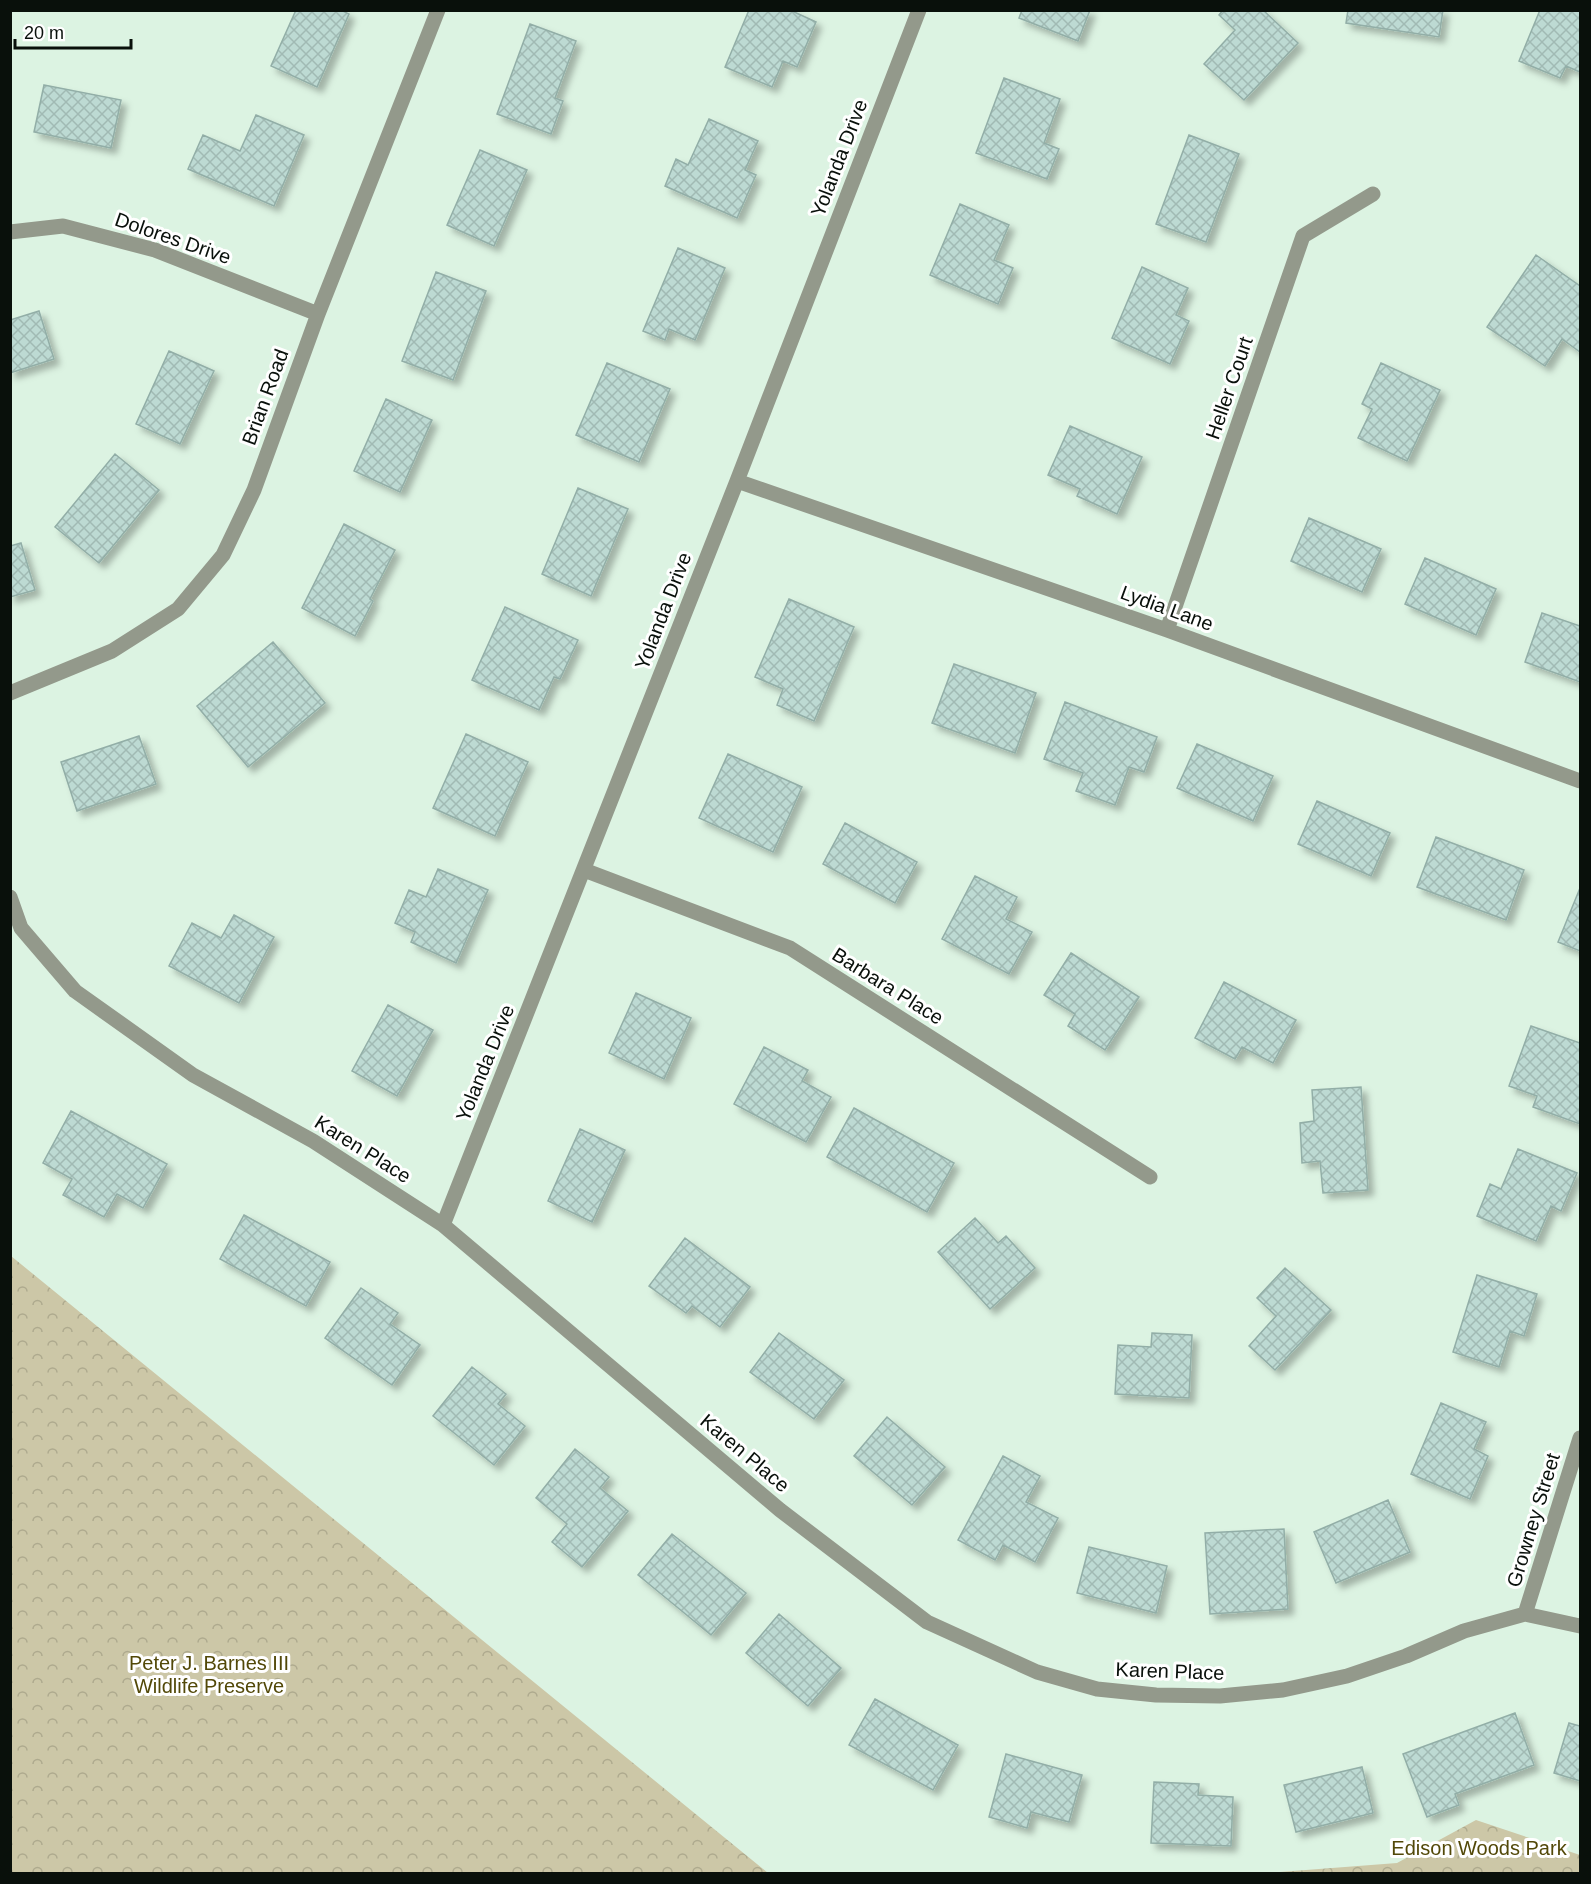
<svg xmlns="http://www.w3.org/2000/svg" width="1591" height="1884" viewBox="0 0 1591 1884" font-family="Helvetica,sans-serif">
<defs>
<pattern id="park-crowns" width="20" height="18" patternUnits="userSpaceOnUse" patternTransform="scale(1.5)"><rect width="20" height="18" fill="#ccc7a7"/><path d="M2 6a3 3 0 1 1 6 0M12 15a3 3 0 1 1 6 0" fill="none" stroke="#aeaa8e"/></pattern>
<pattern id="building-cross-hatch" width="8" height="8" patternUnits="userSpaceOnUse" patternTransform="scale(1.5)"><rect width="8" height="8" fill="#bddad3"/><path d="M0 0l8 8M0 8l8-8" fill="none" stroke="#a1bab4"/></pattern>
<filter id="shadow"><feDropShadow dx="5.5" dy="5.5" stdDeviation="3" flood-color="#0004"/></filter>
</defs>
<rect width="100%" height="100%" fill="#dcf3e2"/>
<path fill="url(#park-crowns)" d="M 10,1256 L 11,1256 L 768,1873 L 11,1873 Z
M 1476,1820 L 1580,1855 L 1580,1873 L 1268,1873 L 1397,1863 Z"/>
<path fill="url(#building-cross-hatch)" stroke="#92aea7" stroke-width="1.5" filter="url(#shadow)" d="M 296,10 L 341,10 L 349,14 L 317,87 L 271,66 Z
M 749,10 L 790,10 L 816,22 L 797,67 L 783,61 L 772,87 L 725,67 Z
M 1022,10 L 1090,10 L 1078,41 L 1019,18 Z
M 1223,10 L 1263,10 L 1298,43 L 1244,100 L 1204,64 L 1235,30 L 1219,15 Z
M 1348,10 L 1443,10 L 1439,37 L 1346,23 Z
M 1540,10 L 1580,10 L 1580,72 L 1566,66 L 1560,78 L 1519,61 Z
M 530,24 L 576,41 L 555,98 L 563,101 L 551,134 L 497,114 Z
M 1004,78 L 1060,99 L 1044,143 L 1059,149 L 1047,179 L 976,153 Z
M 44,85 L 121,100 L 111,148 L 34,132 Z
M 256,115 L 304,135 L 274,206 L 188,169 L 203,135 L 240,151 Z
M 709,119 L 758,141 L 745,170 L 756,175 L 737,218 L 665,186 L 676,159 L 688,165 Z
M 1189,135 L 1239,154 L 1206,242 L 1156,224 Z
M 480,150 L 527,170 L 494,246 L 447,225 Z
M 960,204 L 1009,225 L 994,260 L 1013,268 L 998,304 L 930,275 Z
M 678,248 L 725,268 L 695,340 L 669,329 L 665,340 L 643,331 Z
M 1536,255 L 1580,286 L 1580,352 L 1562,339 L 1545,366 L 1487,327 Z
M 1142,267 L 1188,288 L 1176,315 L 1189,321 L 1170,364 L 1112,338 Z
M 436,272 L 486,291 L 453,380 L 402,361 Z
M 39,311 L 54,359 L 10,373 L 10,320 Z
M 169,351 L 214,371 L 180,444 L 136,424 Z
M 607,363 L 670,389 L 639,462 L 576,435 Z
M 1381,363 L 1440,390 L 1407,461 L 1358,438 L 1372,409 L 1362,404 Z
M 386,399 L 432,420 L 400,492 L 354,471 Z
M 1070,426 L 1142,457 L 1117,514 L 1077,496 L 1080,489 L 1048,475 Z
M 115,454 L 159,490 L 99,563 L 55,527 Z
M 578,488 L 628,509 L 591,596 L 542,574 Z
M 1309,518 L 1381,549 L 1362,592 L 1291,561 Z
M 344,524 L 395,550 L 370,599 L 373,601 L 355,636 L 302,608 Z
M 21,543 L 35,590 L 10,597 L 10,546 Z
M 1425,558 L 1496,589 L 1476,635 L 1405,604 Z
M 789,599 L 854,627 L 814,721 L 777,705 L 783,689 L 755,677 Z
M 505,607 L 578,640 L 560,679 L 554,677 L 539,710 L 472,680 Z
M 1542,613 L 1580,626 L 1580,682 L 1525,662 Z
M 273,642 L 325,703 L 248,767 L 197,706 Z
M 954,664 L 1036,693 L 1015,753 L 932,723 Z
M 1065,702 L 1157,737 L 1144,772 L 1129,767 L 1115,805 L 1076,791 L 1083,773 L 1044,759 Z
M 466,734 L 528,762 L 495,836 L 433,808 Z
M 139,736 L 156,784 L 77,811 L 61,762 Z
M 1197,744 L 1273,776 L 1253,821 L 1177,788 Z
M 728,754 L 802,787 L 773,852 L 699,818 Z
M 1317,801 L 1390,833 L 1371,876 L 1298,844 Z
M 845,823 L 917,862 L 895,903 L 823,864 Z
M 1436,837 L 1524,870 L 1506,920 L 1417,887 Z
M 438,869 L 488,890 L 456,963 L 411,942 L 415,932 L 395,923 L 409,890 L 426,897 Z
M 975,876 L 1017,897 L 1006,919 L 1032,932 L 1009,974 L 942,939 Z
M 1580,888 L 1580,951 L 1558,942 Z
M 234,915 L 274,937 L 239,1003 L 169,966 L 192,923 L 221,938 Z
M 1071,953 L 1139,997 L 1105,1050 L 1068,1026 L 1075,1014 L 1044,995 Z
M 1224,982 L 1296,1020 L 1273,1063 L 1242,1047 L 1235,1059 L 1195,1038 Z
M 636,993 L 691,1018 L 664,1079 L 609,1053 Z
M 388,1005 L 433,1030 L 397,1096 L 352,1071 Z
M 1531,1026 L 1580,1043 L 1580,1124 L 1533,1107 L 1537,1096 L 1509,1086 Z
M 764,1047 L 808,1070 L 802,1081 L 831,1097 L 806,1142 L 734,1104 Z
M 1361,1087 L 1368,1190 L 1323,1193 L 1320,1161 L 1302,1163 L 1300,1123 L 1314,1121 L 1312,1090 Z
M 854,1108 L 954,1163 L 927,1212 L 827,1157 Z
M 71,1111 L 167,1164 L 143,1208 L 117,1194 L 104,1217 L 63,1195 L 72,1179 L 43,1163 Z
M 580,1129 L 625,1150 L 592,1222 L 548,1201 Z
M 1518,1149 L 1577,1173 L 1561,1211 L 1551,1206 L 1536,1241 L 1477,1216 L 1490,1184 L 1501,1189 Z
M 244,1215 L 330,1262 L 306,1306 L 220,1259 Z
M 975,1218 L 998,1243 L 1006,1236 L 1035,1268 L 990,1309 L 938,1252 Z
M 685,1238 L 750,1287 L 720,1327 L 692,1306 L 686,1313 L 649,1286 Z
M 1285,1268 L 1331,1310 L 1275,1370 L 1249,1346 L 1276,1316 L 1257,1298 Z
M 1477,1275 L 1537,1294 L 1524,1336 L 1510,1331 L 1499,1367 L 1453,1352 Z
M 361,1288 L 398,1313 L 390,1324 L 420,1345 L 392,1385 L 325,1338 Z
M 779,1333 L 844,1380 L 814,1419 L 750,1372 Z
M 1152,1333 L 1192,1335 L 1189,1398 L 1115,1394 L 1118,1345 L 1151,1347 Z
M 472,1367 L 506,1394 L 498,1404 L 525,1426 L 494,1465 L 433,1416 Z
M 1441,1403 L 1486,1422 L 1474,1449 L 1488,1456 L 1470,1499 L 1411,1474 Z
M 887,1417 L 945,1467 L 912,1505 L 854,1456 Z
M 575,1449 L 609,1477 L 600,1488 L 628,1511 L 582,1567 L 552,1542 L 567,1524 L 536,1498 Z
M 1003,1456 L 1040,1476 L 1026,1502 L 1058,1518 L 1035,1562 L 1003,1545 L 995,1560 L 958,1540 Z
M 1388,1500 L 1410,1552 L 1336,1583 L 1314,1532 Z
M 1284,1529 L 1288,1609 L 1210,1614 L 1205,1533 Z
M 672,1534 L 746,1593 L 711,1635 L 638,1575 Z
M 1089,1547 L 1167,1566 L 1156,1613 L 1077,1593 Z
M 779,1614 L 841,1668 L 808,1706 L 746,1653 Z
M 875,1699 L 958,1745 L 933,1790 L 849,1745 Z
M 1515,1713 L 1534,1765 L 1455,1794 L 1459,1805 L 1427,1817 L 1403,1754 Z
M 1569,1723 L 1580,1726 L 1580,1781 L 1554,1773 Z
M 1006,1754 L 1082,1775 L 1069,1822 L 1031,1812 L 1027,1828 L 989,1817 Z
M 1362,1767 L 1373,1813 L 1296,1832 L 1284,1785 Z
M 1154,1782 L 1199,1784 L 1198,1795 L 1233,1797 L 1231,1846 L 1151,1843 Z"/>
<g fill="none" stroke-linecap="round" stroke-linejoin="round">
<path stroke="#93998b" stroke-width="15" d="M 10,232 L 63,226 L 155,250 L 318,314
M 737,481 L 1167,630 L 1580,781
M 1167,630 L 1303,236 L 1373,194
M 10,693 L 112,651 L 178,609 L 223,555 L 254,490 L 318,314 L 438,10
M 584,870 L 790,948 L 1150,1177
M 10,897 L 21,928 L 75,991 L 193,1075 L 313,1141 L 443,1225 L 780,1510 L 927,1622 L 1037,1672 L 1097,1689 L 1156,1695 L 1220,1696 L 1283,1690 L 1347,1676 L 1406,1656 L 1464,1631 L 1525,1614 L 1580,1626
M 443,1225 L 737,481 L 919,10
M 1525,1614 L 1580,1438"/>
</g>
<g text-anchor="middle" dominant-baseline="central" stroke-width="6" stroke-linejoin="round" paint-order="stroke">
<g font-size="20" fill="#09100b" stroke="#fff">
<text transform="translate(839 158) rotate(-69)">Yolanda Drive</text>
<text transform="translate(173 238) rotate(19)">Dolores Drive</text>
<text transform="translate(1229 388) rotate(-71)">Heller Court</text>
<text transform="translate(265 397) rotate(-70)">Brian Road</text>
<text transform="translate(1167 608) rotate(20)">Lydia Lane</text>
<text transform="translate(663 611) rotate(-69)">Yolanda Drive</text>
<text transform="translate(888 986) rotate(32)">Barbara Place</text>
<text transform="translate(485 1063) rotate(-68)">Yolanda Drive</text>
<text transform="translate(363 1149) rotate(32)">Karen Place</text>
<text transform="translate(745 1453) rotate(40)">Karen Place</text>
<text transform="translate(1533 1520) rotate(-73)">Growney Street</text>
<text transform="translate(1170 1671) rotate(2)">Karen Place</text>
</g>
<g font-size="20" fill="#524808" stroke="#fff">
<text x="209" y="1663">Peter J. Barnes III<tspan x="209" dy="23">Wildlife Preserve</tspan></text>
<text x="1479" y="1848">Edison Woods Park</text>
</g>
</g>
<rect width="1591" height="1884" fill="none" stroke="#09100b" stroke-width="24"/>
<path d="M15 39v9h116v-9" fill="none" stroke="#09100b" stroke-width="3"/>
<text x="24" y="39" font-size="18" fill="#09100b" stroke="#ffffff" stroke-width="4.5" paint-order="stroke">20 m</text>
</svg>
